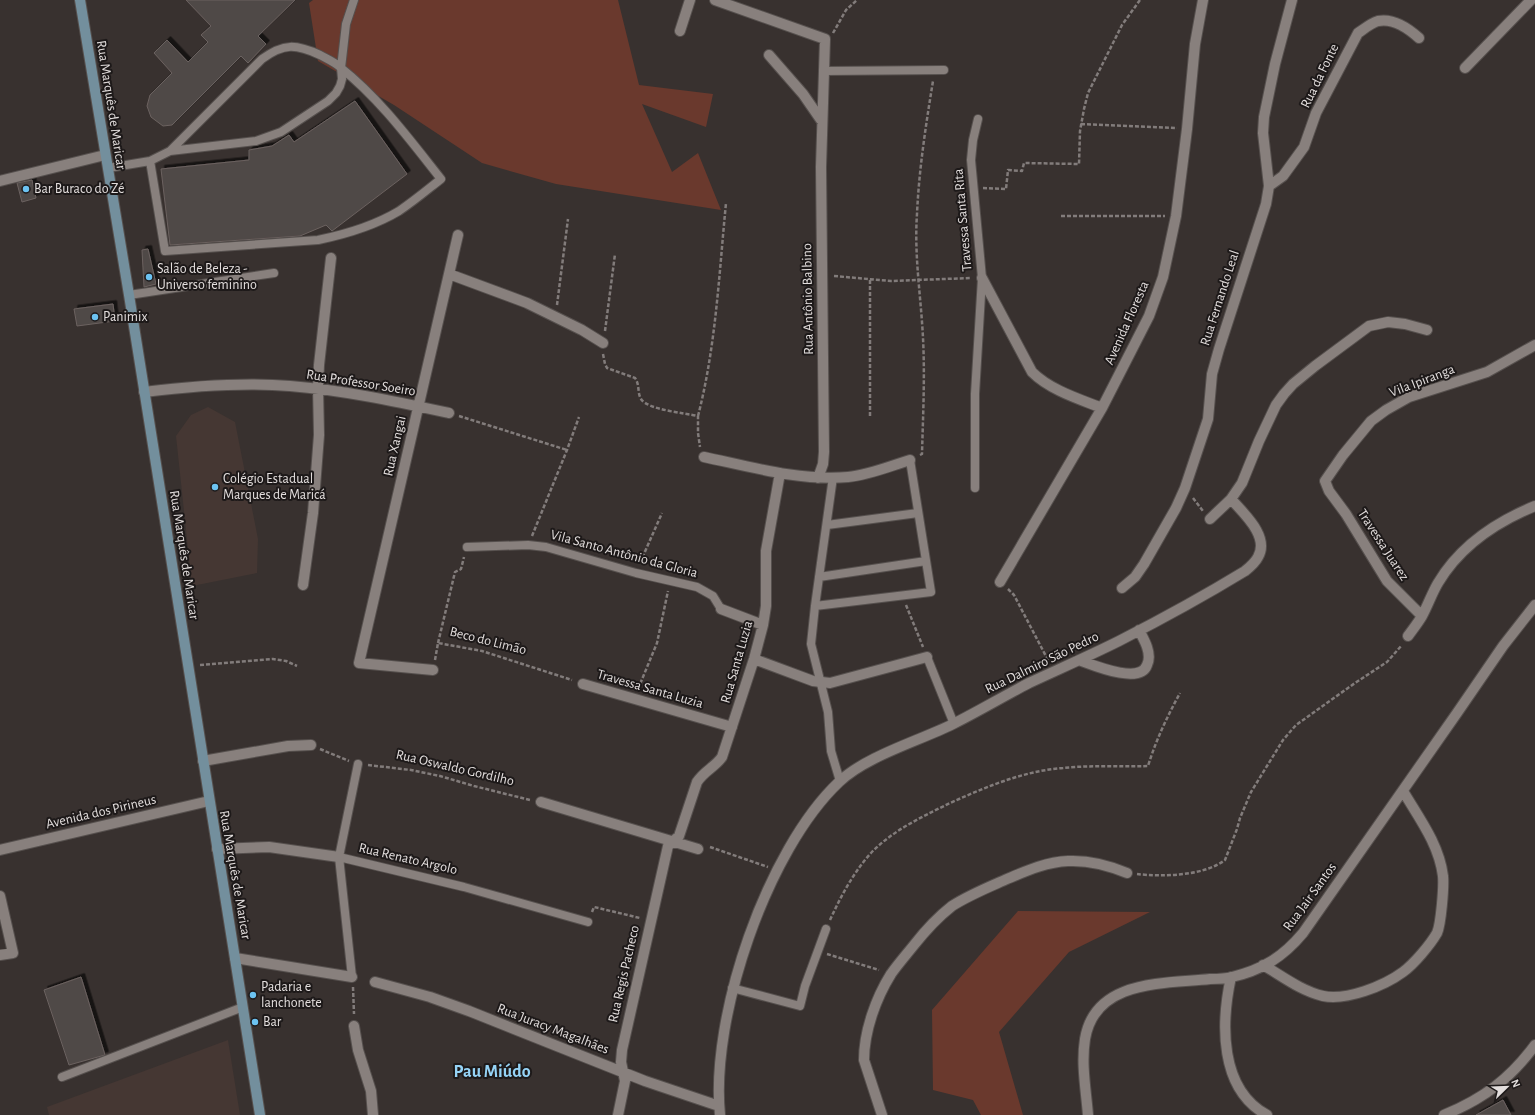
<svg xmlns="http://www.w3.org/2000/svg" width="1535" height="1115" viewBox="0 0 1535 1115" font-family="'Alegreya Sans',sans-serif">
<defs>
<filter id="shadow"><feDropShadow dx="3.5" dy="-3.5" stdDeviation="0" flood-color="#0009"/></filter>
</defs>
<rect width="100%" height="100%" fill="#38312f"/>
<path fill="#453733" d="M 208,407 L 235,422 L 258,539 L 257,573 L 192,586 L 176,436 L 191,415 Z
M 228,1040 L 240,1115 L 49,1115 L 47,1107 Z"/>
<path fill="#6a392d" d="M 313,0 L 618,0 L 639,85 L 713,94 L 706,127 L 642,104 L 672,172 L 698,153 L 721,210 L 556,184 L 482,163 L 394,105 L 318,61 L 309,3 Z
M 1018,911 L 1150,912 L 1069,952 L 999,1032 L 1023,1115 L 981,1115 L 973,1100 L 933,1090 L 932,1010 Z"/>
<path fill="#504846" stroke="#6b6260" filter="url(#shadow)" d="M 186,0 L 295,0 L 258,36 L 266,44 L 248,63 L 241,56 L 172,125 L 163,126 L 151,117 L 147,106 L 150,95 L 172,73 L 154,53 L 167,40 L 188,62 L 208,42 L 201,35 L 211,26 Z
M 355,101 L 407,174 L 332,231 L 326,225 L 300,236 L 170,245 L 161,169 L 249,160 L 249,150 L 272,146 L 289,135 L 294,142 Z
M 32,180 L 36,198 L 22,202 L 17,183 Z
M 148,249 L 156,284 L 144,287 L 142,250 Z
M 113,304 L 115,321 L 77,326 L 74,309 Z
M 81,977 L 105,1055 L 69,1065 L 44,990 Z
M 1503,1100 L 1511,1115 L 1476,1115 Z"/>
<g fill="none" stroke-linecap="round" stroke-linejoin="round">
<defs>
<path id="lane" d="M 823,71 L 944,70
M 150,161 L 165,251 L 318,240 C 347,234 374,226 399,211 C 414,201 427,190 441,179 C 410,140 380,99 341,68 L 346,24 L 354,0
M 108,168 L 150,161 L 170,151 L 256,141 L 281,132 L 328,101 L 336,93 L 340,86 L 342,79 L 341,68 C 335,62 327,59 320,55 C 296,44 284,43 262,59 L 170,151
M 129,295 L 274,273
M 833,477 L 815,606 L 811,644 L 828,712 L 831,751 L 840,781
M 975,488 L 975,394 L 982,278 L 971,160 L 973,140 L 978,119
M 827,525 L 918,513
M 467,547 L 528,545 L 546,547 L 636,573 L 697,587 L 713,596 L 721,609
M 819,577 L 926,561
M 815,606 L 931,592 L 910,460
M 927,657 L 954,724
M 339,857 L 464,887 L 588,922
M 352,977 L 339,857 L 358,764
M 732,988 L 800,1006 L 805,986 L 826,929
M 62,1077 L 243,1007"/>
<path id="street" d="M 715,0 L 825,39 L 821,167 L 824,452 L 823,464 L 818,478
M 680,31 L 690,0
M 769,55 L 803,94 L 821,120
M 1465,68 L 1531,0
M 0,181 L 105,155
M 1269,186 L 1283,176 L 1304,147 L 1316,113 L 1358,33 C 1364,29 1371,23 1378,21 C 1393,18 1408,28 1419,38
M 449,274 L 527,303 L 582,330 L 603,343
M 982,278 L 1032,372 C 1050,390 1079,399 1102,408
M 144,392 C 193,386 241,382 290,386 C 343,390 398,402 449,413
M 704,457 C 751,467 800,481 848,477 C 869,475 890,466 910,460
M 1210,519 L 1231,499
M 1000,582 L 1102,408 L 1149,316 L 1163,277 L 1176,216 L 1187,129 L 1195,44 L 1203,0
M 303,585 L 313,513 L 319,435 L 318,388 L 319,365 L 331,258
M 1122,588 L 1135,577 L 1144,564 L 1176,508 L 1185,488 L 1208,419 L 1212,374 L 1219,349 L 1266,204 L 1269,186 L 1263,133 L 1264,117 L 1275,64 L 1292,0
M 721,609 L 763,625
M 1422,616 L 1387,581 L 1346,514 L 1329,491 L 1325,481 L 1343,455 L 1371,421 L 1386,410 L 1409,397 L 1487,372 L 1535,345
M 1408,636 C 1413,629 1418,623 1422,616 C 1428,605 1432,593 1438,583 C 1460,546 1496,522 1535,506
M 754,659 L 813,681 L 830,683 L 927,657
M 1079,660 C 1093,665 1140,685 1147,665 C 1150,659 1149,653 1147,647 C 1145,641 1142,636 1139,630
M 433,670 L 359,663 L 458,235
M 583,684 L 732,727
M 203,761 L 288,746 L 311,745
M 541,802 L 698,849
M 217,849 L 269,847 L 339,857
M 0,850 L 209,801
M 0,896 L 13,953 L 0,955
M 235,958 L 352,977
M 1263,965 C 1282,976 1301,991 1323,996 C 1346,1001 1384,986 1403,972 C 1414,964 1430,945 1437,933 C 1441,924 1444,887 1443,876 C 1439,844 1419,818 1403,791
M 1231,977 C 1221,1023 1219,1089 1267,1115
M 375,982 L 430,997 L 469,1011 L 645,1081 L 719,1106
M 354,1026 L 358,1050 L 371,1091 L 373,1115
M 618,1115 L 625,1081 L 621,1062 L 622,1050 L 668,846 L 679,836 L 697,782 C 704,771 715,767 722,757 L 754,659 L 763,625 L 766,606 L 766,551 L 780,473
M 720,1115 C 710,1017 767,850 839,782 C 866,756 919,741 953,724 C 979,711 1004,696 1029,683 C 1059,669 1089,656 1119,641 C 1162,619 1204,596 1245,571 C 1250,567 1255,563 1258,557 C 1270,536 1243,513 1231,499 L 1242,483 L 1259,441 L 1276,405 L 1284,394 L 1293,384 L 1315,366 L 1369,326 L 1388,322 L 1405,324 L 1427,330
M 882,1115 L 864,1060 C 864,1031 876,998 891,974 C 898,964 906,955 914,945 C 925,931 938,917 952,906 C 969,895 989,887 1007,879 C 1026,871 1046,862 1068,861 C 1089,860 1108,865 1127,873
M 1088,1115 C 1086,1090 1081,1064 1085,1039 C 1095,979 1164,984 1210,979 C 1217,979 1225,979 1232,977 C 1262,970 1283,957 1303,933 L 1457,713 L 1503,646 L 1535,605
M 1444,1115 C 1483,1099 1510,1079 1535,1045"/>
<path id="secondary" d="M 80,0 L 129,295 L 260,1115"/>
</defs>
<use href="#lane" stroke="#56504e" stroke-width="10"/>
<use href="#street" stroke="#56504e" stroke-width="12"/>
<use href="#secondary" stroke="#56504e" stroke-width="12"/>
<path stroke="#827c7b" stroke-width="2.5" stroke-dasharray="4 2" stroke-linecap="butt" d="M 833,33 L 846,10 L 857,0
M 1081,124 L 1177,128
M 983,188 L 1006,189 L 1008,170 L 1022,171 L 1024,163 L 1079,164 L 1080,131 L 1084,109 L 1088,93 L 1122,25 L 1140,0
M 1061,216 L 1165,216
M 834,276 L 891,281 L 971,278
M 870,280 L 870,416
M 557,305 L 568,219
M 605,331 L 615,254
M 603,354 L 605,364 L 607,368 L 635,378 C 640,385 637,392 641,399 C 648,410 685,413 698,416 L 698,433 L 700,447
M 459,416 L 567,450
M 698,416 C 716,346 719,274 726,203
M 920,455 L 922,454 C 923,416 925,377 923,338 C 921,297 914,255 917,214 C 919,169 926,124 933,81
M 1193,498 L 1203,511
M 532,536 L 567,450 L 579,417
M 640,563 L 662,513
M 1008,589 L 1014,595 L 1049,662
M 906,605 L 923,647
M 438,643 L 455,572 L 461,569 L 464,557
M 435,660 L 438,643 L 482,651 L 572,680
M 200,665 L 273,659 L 286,661 L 297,666
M 638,689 L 657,643 L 668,591
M 320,749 L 349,761
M 368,765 L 411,770 L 440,776 L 474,786 L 530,800
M 710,847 L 768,867
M 1137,874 C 1162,877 1204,876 1225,860 L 1237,829 L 1240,818 L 1251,792 L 1283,740 L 1296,725 L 1355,683 L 1387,662 L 1402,645
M 592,912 L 594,907 L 640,918
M 830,920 C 841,896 853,873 871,853 C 893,830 922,817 950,803 C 986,787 1023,771 1063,768 C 1091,765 1120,767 1148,766 C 1156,740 1167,717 1180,693
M 827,954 L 879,970
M 353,987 L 354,1014"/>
<use href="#lane" stroke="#88807d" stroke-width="8"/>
<use href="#street" stroke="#88807d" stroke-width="10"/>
<use href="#secondary" stroke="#738f9d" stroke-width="10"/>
</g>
<g fill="#6cc3f2" stroke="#1d1919" stroke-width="1.5">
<circle cx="26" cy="189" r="4"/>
<circle cx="149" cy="277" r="4"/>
<circle cx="95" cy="317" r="4"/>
<circle cx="215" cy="487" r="4"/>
<circle cx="253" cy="995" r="4"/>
<circle cx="255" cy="1022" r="4"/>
</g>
<g text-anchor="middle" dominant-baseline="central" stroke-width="4" stroke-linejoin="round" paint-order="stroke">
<g font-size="14" fill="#e3dedd" stroke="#1d1919">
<text transform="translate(1320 76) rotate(-64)">Rua da Fonte</text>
<text transform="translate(111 105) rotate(81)">Rua Marquês de Maricar</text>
<text transform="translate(963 220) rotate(-95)">Travessa Santa Rita</text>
<text transform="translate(1220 298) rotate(-72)">Rua Fernando Leal</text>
<text transform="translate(808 299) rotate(-91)">Rua Antônio Balbino</text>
<text transform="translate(1127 323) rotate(-66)">Avenida Floresta</text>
<text transform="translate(1422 381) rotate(-21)">Vila Ipiranga</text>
<text transform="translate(361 383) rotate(9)">Rua Professor Soeiro</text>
<text transform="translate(395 446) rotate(-77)">Rua Xangai</text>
<text transform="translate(1383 545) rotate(57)">Travessa Juarez</text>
<text transform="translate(624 554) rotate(15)">Vila Santo Antônio da Gloria</text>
<text transform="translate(184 555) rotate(81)">Rua Marquês de Maricar</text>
<text transform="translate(488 641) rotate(14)">Beco do Limão</text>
<text transform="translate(737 662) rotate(-74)">Rua Santa Luzia</text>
<text transform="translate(1042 663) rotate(-26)">Rua Dalmiro São Pedro</text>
<text transform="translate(650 689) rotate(16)">Travessa Santa Luzia</text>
<text transform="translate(455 768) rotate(13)">Rua Oswaldo Gordilho</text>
<text transform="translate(101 812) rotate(-13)">Avenida dos Pirineus</text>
<text transform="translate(408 859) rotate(13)">Rua Renato Argolo</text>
<text transform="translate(235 875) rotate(80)">Rua Marquês de Maricar</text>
<text transform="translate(1310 897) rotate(-54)">Rua Jair Santos</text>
<text transform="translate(624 974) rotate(-77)">Rua Regis Pacheco</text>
<text transform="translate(553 1029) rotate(21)">Rua Juracy Magalhães</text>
</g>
<g font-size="14" fill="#e3dedd" stroke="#1d1919" text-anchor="start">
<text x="34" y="189">Bar Buraco do Zé</text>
<text x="157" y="269">Salão de Beleza -<tspan x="157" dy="16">Universo feminino</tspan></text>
<text x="103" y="317">Panimix</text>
<text x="223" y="479">Colégio Estadual<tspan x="223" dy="16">Marques de Maricá</tspan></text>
<text x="261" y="987">Padaria e<tspan x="261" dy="16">lanchonete</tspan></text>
<text x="263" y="1022">Bar</text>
</g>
<g font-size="18" font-weight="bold" fill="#95d3f6" stroke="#1d1919">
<text x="492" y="1072">Pau Miúdo</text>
</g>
</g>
<g transform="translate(1507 1087) rotate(67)" stroke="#1d1919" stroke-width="3" paint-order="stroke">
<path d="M0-3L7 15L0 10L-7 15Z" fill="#e3dedd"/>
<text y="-6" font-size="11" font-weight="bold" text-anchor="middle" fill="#e3dedd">N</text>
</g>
</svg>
